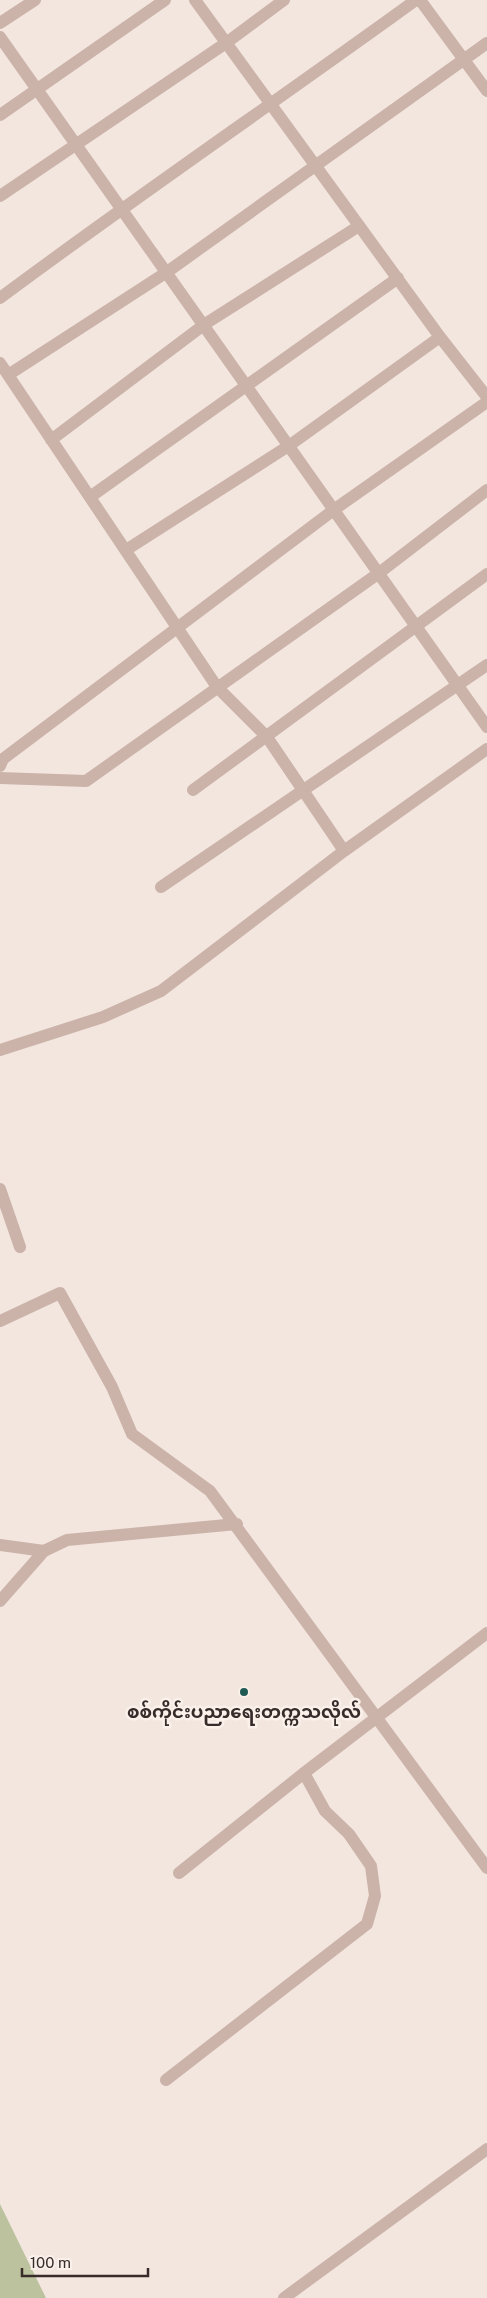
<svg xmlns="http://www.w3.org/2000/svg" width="487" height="2298" viewBox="0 0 487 2298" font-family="'Public Sans','Noto Sans Myanmar',sans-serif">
<rect width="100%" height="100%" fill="#f3e6df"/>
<path fill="#bcc29e" d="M 0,2204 L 46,2298 L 0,2298 Z"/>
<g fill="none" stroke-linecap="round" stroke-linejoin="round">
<path stroke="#cbb3aa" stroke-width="12" d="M 195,0 L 440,337 L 487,397
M 420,0 L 487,91
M 0,23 L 35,0
M 0,37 L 487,727
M 0,115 L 165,0
M 0,196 L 226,43 L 284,0
M 0,298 C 137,196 278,100 416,0
M 0,363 L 217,687 L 267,737 L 344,851
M 8,375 L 167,272 L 487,43
M 51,440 L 205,324 L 359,226
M 90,497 L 398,278
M 126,550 L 290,445 L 440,337
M 0,766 L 3,759 L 335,509 L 487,402
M 0,778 L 86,781 L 379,573 L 487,490
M 193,790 L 487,574
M 161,887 L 487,665
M 0,1050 L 103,1017 L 161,991 L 344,851 L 487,749
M 0,1189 L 20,1247
M 0,1321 L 60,1293 L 112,1387 L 132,1434 L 210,1491 L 487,1868
M 0,1545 L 44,1551
M 0,1601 L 44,1551 L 67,1540 L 237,1524
M 179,1873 L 304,1773 L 487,1633
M 166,2080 L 367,1924 L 375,1896 L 371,1866 L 349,1834 L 325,1811 L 304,1773
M 284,2298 L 487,2149"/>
</g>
<circle fill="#1f5a54" stroke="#faf1eb" stroke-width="2" cx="244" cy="1692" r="5"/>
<g text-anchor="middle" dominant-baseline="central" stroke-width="5" stroke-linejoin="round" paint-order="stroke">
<g font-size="18" font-weight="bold" fill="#382c2a" stroke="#faf1eb">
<text x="244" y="1711">စစ်ကိုင်းပညာရေးတက္ကသလိုလ်</text>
</g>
</g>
<path d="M22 2268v8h126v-8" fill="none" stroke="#382c2a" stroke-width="2.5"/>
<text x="30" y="2268" font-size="15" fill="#382c2a" stroke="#faf1eb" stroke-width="4" paint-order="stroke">100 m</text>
</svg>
